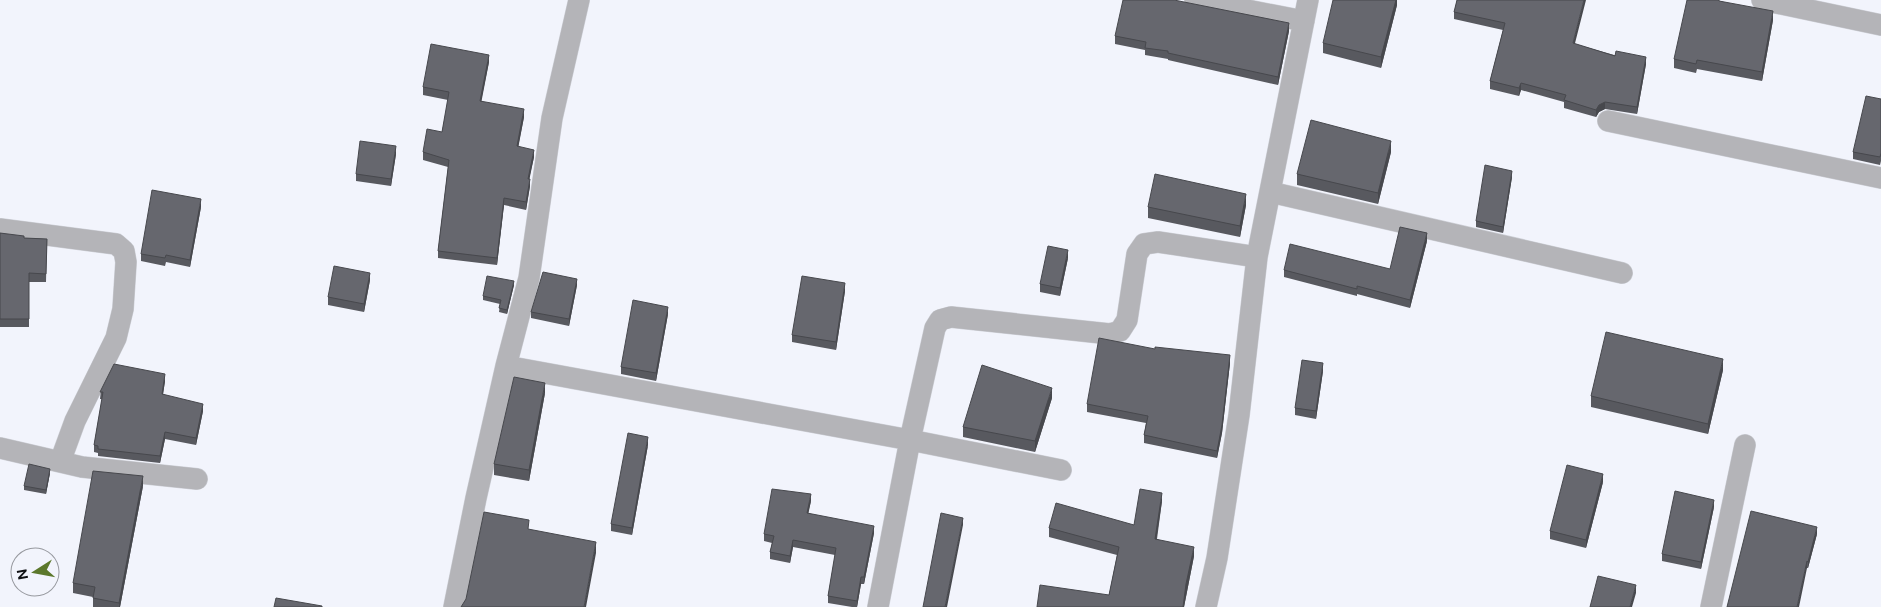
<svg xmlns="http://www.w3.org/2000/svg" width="1881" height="607" viewBox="0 0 1881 607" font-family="Figtree,sans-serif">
<rect width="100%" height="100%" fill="#f2f4fc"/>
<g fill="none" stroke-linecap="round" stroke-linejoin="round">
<defs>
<path id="minor" d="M 1195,0 L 1304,21
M 1762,0 L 1881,25
M 1608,121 L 1881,178
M 1270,192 L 1622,273
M 0,229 L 116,244 L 124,251 L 126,262 L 123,309 L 116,338 L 75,421 L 60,462
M 506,366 L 910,440 L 1061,470
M 0,448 L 82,467 L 197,479
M 454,607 L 476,498 L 506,366 L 529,278 L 552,118 L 579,0
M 878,607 L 910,440 L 935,328 L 940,320 L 951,317 L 1110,334 L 1120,331 L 1127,320 L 1137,254 L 1144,244 L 1158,242 L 1257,257
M 1206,607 L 1217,558 L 1239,415 L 1257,257 L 1308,0
M 1711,607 L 1745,445"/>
</defs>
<use href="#minor" stroke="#ced0d7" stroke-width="22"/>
<use href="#minor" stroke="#b4b4b8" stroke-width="21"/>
</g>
<path fill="#58595f" d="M 1397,0 L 1397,5 L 1381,68 L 1323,53 L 1323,43 Z
M 1457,0 L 1575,44 L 1646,64 L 1637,114 L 1605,109 L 1599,112 L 1596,117 L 1564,108 L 1564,102 L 1521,90 L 1519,96 L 1490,89 L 1490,81 L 1503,30 L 1454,19 L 1454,12 Z
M 1721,1 L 1773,20 L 1762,81 L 1697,69 L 1696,73 L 1674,68 L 1674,59 Z
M 1289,31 L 1278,85 L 1168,60 L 1168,59 L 1145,55 L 1145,50 L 1115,44 L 1115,36 Z
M 489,62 L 481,101 L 524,117 L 518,147 L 534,157 L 529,179 L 530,186 L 526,210 L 504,205 L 497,265 L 438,258 L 438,251 L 448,167 L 423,160 L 423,152 L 442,132 L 448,100 L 423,95 L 423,87 Z
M 1881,99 L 1881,161 L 1880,165 L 1853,159 L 1853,152 Z
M 1391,152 L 1378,204 L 1297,185 L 1297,174 Z
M 396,154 L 391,186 L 356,181 L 356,174 Z
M 1512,177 L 1503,233 L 1476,227 L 1476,221 Z
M 1246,205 L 1240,237 L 1148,218 L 1148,207 Z
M 201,207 L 190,267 L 166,262 L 165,266 L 141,261 L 141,254 Z
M 0,233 L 24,238 L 47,239 L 46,282 L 29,282 L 29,327 L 0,327 Z
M 1427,241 L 1410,308 L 1357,294 L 1357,296 L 1284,277 L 1284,270 L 1390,269 Z
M 1068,258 L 1060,296 L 1040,292 L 1040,284 Z
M 370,280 L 364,312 L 328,305 L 328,297 Z
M 514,285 L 507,314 L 499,312 L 500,304 L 483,300 L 483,296 Z
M 577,285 L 569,326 L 531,318 L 531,312 Z
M 845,291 L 836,350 L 792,342 L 792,335 Z
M 668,314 L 656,381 L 621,374 L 621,367 Z
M 1230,363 L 1222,433 L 1217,458 L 1144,443 L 1144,435 L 1146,423 L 1087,412 L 1087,404 Z
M 1723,370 L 1708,434 L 1591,407 L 1591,396 Z
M 1323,371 L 1316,419 L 1295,415 L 1295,408 Z
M 165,381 L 163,394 L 203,411 L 196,445 L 165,439 L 160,463 L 98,456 L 98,453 L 94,452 L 94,445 L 102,399 L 100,399 L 101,390 Z
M 545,393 L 529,481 L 494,475 L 494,464 Z
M 1052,398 L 1035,452 L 963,437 L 963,427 Z
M 648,445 L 632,535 L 611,531 L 611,524 Z
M 50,473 L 46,494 L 24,490 L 24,486 Z
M 1603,482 L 1586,548 L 1550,539 L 1550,531 Z
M 143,486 L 120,607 L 93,607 L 93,597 L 73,593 L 73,583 Z
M 811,501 L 808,513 L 874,533 L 864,584 L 861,584 L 857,607 L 852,607 L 828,603 L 828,596 L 835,555 L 793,547 L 790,563 L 770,559 L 770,552 L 772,543 L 764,541 L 764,534 Z
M 1162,501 L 1157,539 L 1194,556 L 1184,607 L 1037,607 L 1109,595 L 1117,555 L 1049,537 L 1049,528 L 1134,525 Z
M 1714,507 L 1701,569 L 1662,561 L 1662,554 Z
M 1817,534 L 1808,568 L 1807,568 L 1727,607 Z"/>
<path fill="#47484d" d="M 1396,0 L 1397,0 L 1397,5 L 1381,68 L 1381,57 Z
M 1584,0 L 1586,0 L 1573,51 L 1573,43 Z
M 1773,11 L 1773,20 L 1762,81 L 1762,72 Z
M 1289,23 L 1289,31 L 1278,85 L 1278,77 Z
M 489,55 L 489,62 L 480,109 L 480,101 Z
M 1646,57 L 1646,64 L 1637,114 L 1637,107 Z
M 1521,83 L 1521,90 L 1519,96 L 1519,88 Z
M 1605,102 L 1605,109 L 1599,112 L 1596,117 L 1596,110 L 1599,105 Z
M 524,109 L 524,117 L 517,154 L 517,146 Z
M 1391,141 L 1391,152 L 1378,204 L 1378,193 Z
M 396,146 L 396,154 L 391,186 L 391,179 Z
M 534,150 L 534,157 L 528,186 L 528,179 Z
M 1512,171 L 1512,177 L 1503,233 L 1503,227 Z
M 530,179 L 530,186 L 526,210 L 526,202 Z
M 1246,194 L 1246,205 L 1240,237 L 1240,226 Z
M 504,198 L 504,205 L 497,265 L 497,258 Z
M 201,199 L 201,207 L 190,267 L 190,260 Z
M 1427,233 L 1427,241 L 1410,308 L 1410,300 Z
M 1068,250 L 1068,258 L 1060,296 L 1060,288 Z
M 370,273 L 370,280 L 364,312 L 364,304 Z
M 577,279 L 577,285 L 569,326 L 569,319 Z
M 514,281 L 514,285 L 507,314 L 507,310 Z
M 845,283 L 845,291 L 836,350 L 836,342 Z
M 668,307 L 668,314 L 656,381 L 656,373 Z
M 1230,355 L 1230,363 L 1222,433 L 1217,458 L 1217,451 Z
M 1723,359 L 1723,370 L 1708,434 L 1708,424 Z
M 1323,363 L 1323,371 L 1316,419 L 1316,411 Z
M 165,374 L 165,381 L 162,401 L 162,394 Z
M 545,383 L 545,393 L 529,481 L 529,470 Z
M 1052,388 L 1052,398 L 1035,452 L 1035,441 Z
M 203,404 L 203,411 L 196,445 L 196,438 Z
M 165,432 L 165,439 L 160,463 L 160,456 Z
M 648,437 L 648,445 L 632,535 L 632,528 Z
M 50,469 L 50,473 L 46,494 L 46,490 Z
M 1603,474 L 1603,482 L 1586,548 L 1586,540 Z
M 143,476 L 143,486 L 120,607 L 119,607 L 119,603 Z
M 1162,493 L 1162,501 L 1155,548 L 1155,539 Z
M 811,494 L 811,501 L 807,520 L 807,513 Z
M 1714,500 L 1714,507 L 1701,569 L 1701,562 Z
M 963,518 L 963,525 L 947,607 L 945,607 Z
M 874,526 L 874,533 L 864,584 L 864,577 Z
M 1817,527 L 1817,534 L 1808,568 L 1808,562 Z
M 793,540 L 793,547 L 790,563 L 790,556 Z
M 596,542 L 596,553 L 586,607 L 584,607 Z
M 1194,547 L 1194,556 L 1184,607 L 1183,607 L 1186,584 Z
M 1807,561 L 1807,568 L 1799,607 L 1797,607 Z
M 861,577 L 861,584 L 857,607 L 857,601 Z
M 1636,585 L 1636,593 L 1632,607 L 1630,607 Z"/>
<path fill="#66676e" stroke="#47484d" d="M 1123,0 L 1174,0 L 1289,23 L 1278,77 L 1168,53 L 1168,51 L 1145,48 L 1146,42 L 1115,36 Z
M 1333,0 L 1396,0 L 1381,57 L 1323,43 Z
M 1457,0 L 1584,0 L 1573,43 L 1615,56 L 1616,51 L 1646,57 L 1637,107 L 1605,102 L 1599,105 L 1596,110 L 1564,100 L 1566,95 L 1521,83 L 1519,88 L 1490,81 L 1505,23 L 1454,12 Z
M 1687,0 L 1719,0 L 1719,1 L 1773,11 L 1762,72 L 1697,60 L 1696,64 L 1674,59 Z
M 431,44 L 489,55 L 480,101 L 524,109 L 517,146 L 534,150 L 528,179 L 530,179 L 526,202 L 504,198 L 497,258 L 438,251 L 449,160 L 423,152 L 427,129 L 442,132 L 449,92 L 423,87 Z
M 1866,96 L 1881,99 L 1881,153 L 1880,157 L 1853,152 Z
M 1311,120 L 1391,141 L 1378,193 L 1297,174 Z
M 360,141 L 396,146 L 391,179 L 356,174 Z
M 1485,165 L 1512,171 L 1503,227 L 1476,221 Z
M 1155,174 L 1246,194 L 1240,226 L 1148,207 Z
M 152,190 L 201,199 L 190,260 L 166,255 L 165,258 L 141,254 Z
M 1400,227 L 1427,233 L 1410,300 L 1357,286 L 1357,289 L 1284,270 L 1290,244 L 1390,269 Z
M 0,233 L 24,236 L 24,238 L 47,239 L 46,274 L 29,273 L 29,319 L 0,319 Z
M 1048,246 L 1068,250 L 1060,288 L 1040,284 Z
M 334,266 L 370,273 L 364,304 L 328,297 Z
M 543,272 L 577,279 L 569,319 L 531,312 Z
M 487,276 L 514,281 L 507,310 L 499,308 L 501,300 L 483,296 Z
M 802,276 L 845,283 L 836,342 L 792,335 Z
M 633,300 L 668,307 L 656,373 L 621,367 Z
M 1606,332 L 1723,359 L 1708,424 L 1591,396 Z
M 1099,338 L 1155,349 L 1155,347 L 1230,355 L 1222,425 L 1217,451 L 1144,435 L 1148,416 L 1087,404 Z
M 1302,360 L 1323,363 L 1316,411 L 1295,408 Z
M 114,364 L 165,374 L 162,394 L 203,404 L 196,438 L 165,432 L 160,456 L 98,449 L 98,446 L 94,445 L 103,392 L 100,392 Z
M 982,365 L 1052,388 L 1035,441 L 963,427 Z
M 514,377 L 545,383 L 529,470 L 494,464 Z
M 628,433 L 648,437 L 632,528 L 611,524 Z
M 29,464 L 50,469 L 46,490 L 24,486 Z
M 1567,465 L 1603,474 L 1586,540 L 1550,531 Z
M 93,471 L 143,476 L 119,603 L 93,598 L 95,587 L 73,583 Z
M 772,489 L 811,494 L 807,513 L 874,526 L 864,577 L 861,577 L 857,601 L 828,596 L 836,548 L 793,540 L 790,556 L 770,552 L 774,536 L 764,534 Z
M 1140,489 L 1162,493 L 1155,539 L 1194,547 L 1186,584 L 1183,607 L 1037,607 L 1040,585 L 1109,595 L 1119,547 L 1049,528 L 1056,503 L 1134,525 Z
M 1675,491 L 1714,500 L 1701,562 L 1662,554 Z
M 1751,511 L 1817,527 L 1808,562 L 1807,561 L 1797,607 L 1727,607 Z
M 484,512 L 529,520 L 528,529 L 596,542 L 584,607 L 461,607 L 466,599 Z
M 941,513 L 963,518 L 945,607 L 923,607 Z
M 1598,576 L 1636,585 L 1630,607 L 1590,607 Z
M 276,598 L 322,606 L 322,607 L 274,607 Z"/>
<g transform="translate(35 572) rotate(259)"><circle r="24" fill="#f2f4fc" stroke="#97999f"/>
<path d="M0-4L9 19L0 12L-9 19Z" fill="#5c782c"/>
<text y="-8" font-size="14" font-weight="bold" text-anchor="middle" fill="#0f1013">N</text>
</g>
</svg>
